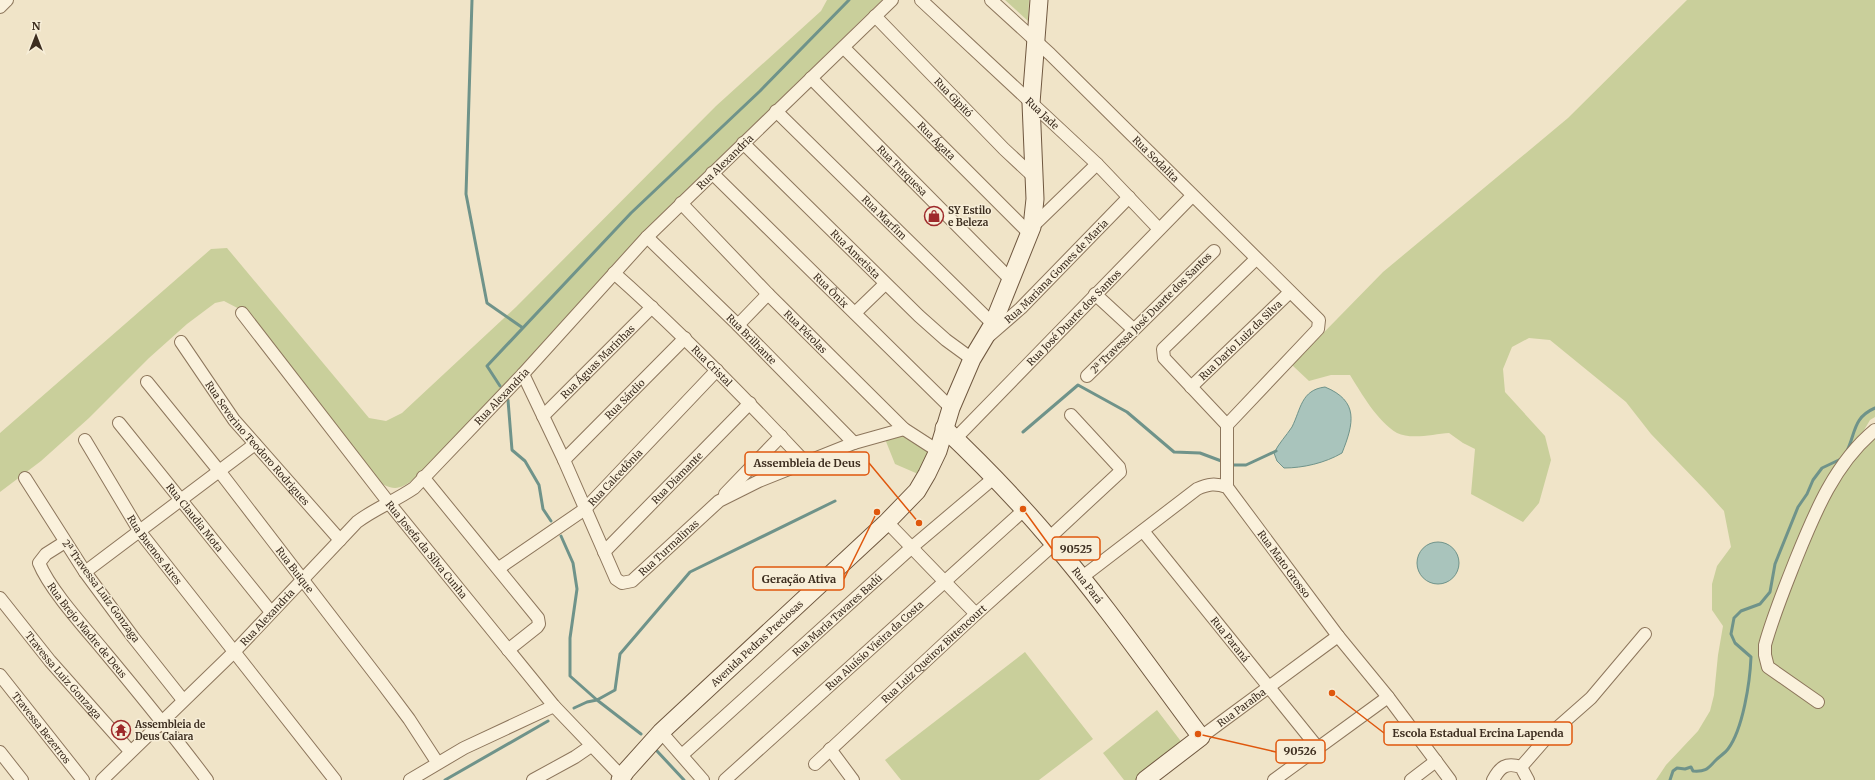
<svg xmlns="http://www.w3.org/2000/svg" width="1875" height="780" viewBox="0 0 1875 780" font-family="Merriweather,serif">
<rect width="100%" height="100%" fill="#f0e4c8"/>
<path fill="#c9cf9b" d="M 827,0 L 882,0 L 647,228 L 534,355 L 413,480 C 401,488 396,491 382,484 L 247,313 L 224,301 L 215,303 L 187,324 L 149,358 L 89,418 L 41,461 L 0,492 L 0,433 L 211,249 L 227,248 L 369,418 L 386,421 L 402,413 L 516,307 L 716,106 L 821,11 Z
M 1005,0 L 1029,0 L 1028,21 Z
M 1687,0 L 1875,0 L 1875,417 L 1870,420 L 1860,437 L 1875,435 L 1875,780 L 1656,780 L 1666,765 L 1698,731 L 1710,711 L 1714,695 L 1718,655 L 1723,626 L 1712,610 L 1712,584 L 1717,566 L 1731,547 L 1724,511 L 1706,491 L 1651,434 L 1626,402 L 1550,340 L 1529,338 L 1512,347 L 1503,369 L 1505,392 L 1545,436 L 1551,460 L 1539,503 L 1523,522 L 1471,494 L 1475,449 L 1463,443 L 1449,433 C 1434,434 1411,440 1397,433 C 1378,422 1361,393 1350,375 L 1331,375 L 1309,381 L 1292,365 L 1383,272 L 1568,118 Z
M 904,429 L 938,451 L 925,477 L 895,464 L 883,434 Z
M 1025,652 L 1093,739 L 1039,780 L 901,780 L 885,760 Z
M 1157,710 L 1183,744 L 1138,780 L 1124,780 L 1103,753 Z"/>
<path fill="#a9c4bc" stroke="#6f938a" d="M 1325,387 C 1359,401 1354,423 1342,453 C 1325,463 1303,468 1284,468 L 1277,461 L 1274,453 C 1279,443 1286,436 1292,427 C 1301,409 1301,390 1325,387 Z
M1417 563a21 21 0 1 1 42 0a21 21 0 1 1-42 0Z"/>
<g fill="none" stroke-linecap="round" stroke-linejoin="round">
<path stroke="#6f938a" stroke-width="3" d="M 472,0 L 466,194 L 487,303 L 523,328
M 500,386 L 487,366 L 631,213 L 760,91 L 849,0
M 508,400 L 512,450 L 525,461 L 539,485 L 543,509 L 551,521
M 1023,432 L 1078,385 L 1127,412 L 1174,452 L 1200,453 L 1224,462
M 1846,453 C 1856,434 1852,418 1875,408
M 1231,465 L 1246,465 L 1276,451
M 561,536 L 573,563 L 577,589 L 570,638 L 570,676 L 597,700 L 641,734
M 574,708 L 587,702 L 597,700 L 615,690 L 620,654 L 690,572 L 835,501
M 657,751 L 684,780
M 445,780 L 548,721
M 1670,780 L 1673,771 L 1677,768 L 1685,769 L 1691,767 L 1693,771 C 1707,772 1708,768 1716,760 C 1720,756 1725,753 1728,749 C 1743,729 1750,682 1751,657 L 1735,643 L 1731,634 L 1734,618 L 1741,611 L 1760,604 L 1770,592 L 1775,564 L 1798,507 L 1807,494 L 1813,480 L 1822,468 L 1841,459"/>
<defs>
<g id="street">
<path id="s1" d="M 921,0 L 1097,164 L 1159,229"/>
<path id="s2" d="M 991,0 L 1050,54 L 1319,320 L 1318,329 L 1227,425"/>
<path d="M 0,7 L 7,0"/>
<path id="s3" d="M 875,16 L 1004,149 L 1034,177"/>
<path id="s4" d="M 844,48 L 1029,233"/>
<path id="s5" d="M 811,78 L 1011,280"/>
<path id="s6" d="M 776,111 L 993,324"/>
<path id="s7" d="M 743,143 L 919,316 L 946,340 L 972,359"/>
<path id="s8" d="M 712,173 L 951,408"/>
<path id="s9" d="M 681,203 L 768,294 L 904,429 L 938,451"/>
<path d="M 1032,227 L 1097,164"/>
<path id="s10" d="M 647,237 L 738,325 L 854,443"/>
<path id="s11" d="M 614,273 C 682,333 744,397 806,463"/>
<path d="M 1095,294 L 1133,329"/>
<path id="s12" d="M 242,313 L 389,503 L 554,706 L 622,777"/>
<path d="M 855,313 L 885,284"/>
<path d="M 738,325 L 768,294"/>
<path id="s13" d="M 990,335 L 1021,308 L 1129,197"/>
<path id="s14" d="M 181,342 L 234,420 L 340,540"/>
<path id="s15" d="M 523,374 L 564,460 L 616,579 L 622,583 L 632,581 L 719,501 L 759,481 L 854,443 L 904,429"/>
<path d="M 1087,376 L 1214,251"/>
<path id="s16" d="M 147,382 L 220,472 L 382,683 L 409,719 L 437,762"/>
<path id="s17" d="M 1191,387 L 1290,292"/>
<path id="s18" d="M 543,416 L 652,307"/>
<path id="s19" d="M 119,423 L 271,612"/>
<path d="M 1227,425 L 1164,358 L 1163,349 L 1256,259"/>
<path d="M 1227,425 L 1227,487"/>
<path id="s20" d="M 955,439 L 1192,196"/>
<path id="s21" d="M 85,440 L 140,532 L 335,780"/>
<path id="s22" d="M 564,460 L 685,338"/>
<path d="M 423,477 L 538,618 L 539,624 L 537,627 L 508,650"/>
<path d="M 25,478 L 85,572 L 133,637 L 183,700"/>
<path d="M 725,494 L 781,436"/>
<path d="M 887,522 L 976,614"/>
<path id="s23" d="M 1143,531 L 1318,748"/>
<path d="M 1049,538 L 1120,472 L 1119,467 L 1071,415"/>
<path id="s24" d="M 65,542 L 46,554 L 39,563 C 50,590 85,628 104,651 C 139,693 174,736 207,780"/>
<path id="s25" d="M 604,552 L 750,403"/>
<path id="s26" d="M 499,568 L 585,509 L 717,370"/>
<path d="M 85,572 L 255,444"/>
<path id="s27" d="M 1081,578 L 1197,489 C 1208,484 1215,483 1227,487 L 1338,636 L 1388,697 L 1450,780"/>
<path id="s28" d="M 0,598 L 50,661 L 130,751"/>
<path id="s29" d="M 0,675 L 83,780"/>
<path d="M 1818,702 L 1768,667 L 1765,655 L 1765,645 C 1773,616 1785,587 1796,559 C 1815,512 1835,463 1875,430"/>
<path d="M 661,732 L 703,780"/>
<path id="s30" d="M 1201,737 L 1338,636"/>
<path d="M 830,749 L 853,780"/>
<path d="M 0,752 L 22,780"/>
<path id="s31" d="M 682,755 L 911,548 L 995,477"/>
<path id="s32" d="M 815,764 L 976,614 L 1054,544"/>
<path d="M 1521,767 L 1549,735 L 1591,698 L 1645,634"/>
<path id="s33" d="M 102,780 L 235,651 L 357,522 C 374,509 395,501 414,488 L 523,374 L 647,237 L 892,0"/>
<path d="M 410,780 L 464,748 L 554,706"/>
<path d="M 533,780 L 575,757 L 591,746"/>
<path id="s34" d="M 725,780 L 1024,510"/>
<path d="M 1274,780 L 1388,697"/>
<path d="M 1411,780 L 1436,761"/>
<path d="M 1493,780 C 1500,767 1506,762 1521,767 L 1528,780"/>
</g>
<g id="secondary">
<path id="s35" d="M 944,428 C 981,463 1016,499 1049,538 C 1103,601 1151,670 1201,737 L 1145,780"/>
<path id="s36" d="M 620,780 L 626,771 L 661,732 L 887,522 L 917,491 L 927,474 L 938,451 L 951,408 L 972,359 L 993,324 L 1032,227 L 1035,199 L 1031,103 L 1039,0"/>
</g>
</defs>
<use href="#street" stroke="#8d765c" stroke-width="14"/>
<use href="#secondary" stroke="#6f573f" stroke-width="19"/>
<use href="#street" stroke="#faf1dc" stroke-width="12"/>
<use href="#secondary" stroke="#faf1dc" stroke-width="17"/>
</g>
<defs>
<symbol id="shop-ring" viewBox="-11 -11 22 22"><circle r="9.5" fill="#f7eed8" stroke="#9e2a2b" stroke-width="1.5"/><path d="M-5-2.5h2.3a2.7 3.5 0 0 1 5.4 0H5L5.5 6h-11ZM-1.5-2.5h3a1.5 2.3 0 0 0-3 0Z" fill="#9e2a2b"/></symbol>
<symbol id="temple-ring" viewBox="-11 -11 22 22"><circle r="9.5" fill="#f7eed8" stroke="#9e2a2b" stroke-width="1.5"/><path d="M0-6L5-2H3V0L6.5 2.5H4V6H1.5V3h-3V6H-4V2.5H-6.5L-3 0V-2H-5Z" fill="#9e2a2b"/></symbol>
</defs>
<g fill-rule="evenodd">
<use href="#shop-ring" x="923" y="205" width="22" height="22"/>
<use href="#temple-ring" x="110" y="719" width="22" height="22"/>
</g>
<g text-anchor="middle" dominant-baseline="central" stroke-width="3" stroke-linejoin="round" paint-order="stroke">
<g font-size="10" fill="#3d2e20" stroke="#f7eed8">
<text stroke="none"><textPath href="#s3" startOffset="113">Rua Gipitó</textPath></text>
<text stroke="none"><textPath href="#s1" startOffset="166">Rua Jade</textPath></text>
<text stroke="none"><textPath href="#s4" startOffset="131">Rua Ágata</textPath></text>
<text stroke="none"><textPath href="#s2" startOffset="229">Rua Sodalita</textPath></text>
<text stroke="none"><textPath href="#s33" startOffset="880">Rua Alexandria</textPath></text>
<text stroke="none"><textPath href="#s5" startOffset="130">Rua Turquesa</textPath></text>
<text stroke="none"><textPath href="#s6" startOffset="152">Rua Marfim</textPath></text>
<text stroke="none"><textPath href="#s7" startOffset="158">Rua Ametista</textPath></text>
<text stroke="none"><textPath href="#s13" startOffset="92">Rua Mariana Gomes de Maria</textPath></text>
<text stroke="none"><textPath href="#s8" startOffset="167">Rua Ônix</textPath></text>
<text transform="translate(1151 313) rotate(-45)">2ª Travessa José Duarte dos Santos</text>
<text stroke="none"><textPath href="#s20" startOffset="170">Rua José Duarte dos Santos</textPath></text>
<text stroke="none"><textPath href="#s9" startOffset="179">Rua Pérolas</textPath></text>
<text stroke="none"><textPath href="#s10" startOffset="146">Rua Brilhante</textPath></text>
<text stroke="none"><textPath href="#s17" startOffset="68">Rua Dario Luiz da Silva</textPath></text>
<text stroke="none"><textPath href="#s18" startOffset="77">Rua Águas Marinhas</textPath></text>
<text stroke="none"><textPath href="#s11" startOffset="135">Rua Cristal</textPath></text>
<text stroke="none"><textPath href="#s33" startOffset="556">Rua Alexandria</textPath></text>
<text stroke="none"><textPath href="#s22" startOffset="86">Rua Sárdio</textPath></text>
<text stroke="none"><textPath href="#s14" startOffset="127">Rua Severino Teodoro Rodrigues</textPath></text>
<text stroke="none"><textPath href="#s26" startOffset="148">Rua Calcedônia</textPath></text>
<text stroke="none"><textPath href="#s25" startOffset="104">Rua Diamante</textPath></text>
<text stroke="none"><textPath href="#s19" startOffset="121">Rua Claudia Mota</textPath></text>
<text stroke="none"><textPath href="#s15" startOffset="292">Rua Turmalinas</textPath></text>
<text stroke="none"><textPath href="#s21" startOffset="130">Rua Buenos Aires</textPath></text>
<text stroke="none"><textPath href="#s12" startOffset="300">Rua Josefa da Silva Cunha</textPath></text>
<text stroke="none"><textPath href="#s27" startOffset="273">Rua Mato Grosso</textPath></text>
<text stroke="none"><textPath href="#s16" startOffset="239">Rua Buique</textPath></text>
<text stroke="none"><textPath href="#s35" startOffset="213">Rua Pará</textPath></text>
<text transform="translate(101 591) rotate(54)">2ª Travessa Luiz Gonzaga</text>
<text stroke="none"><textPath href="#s31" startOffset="209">Rua Maria Tavares Badú</textPath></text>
<text stroke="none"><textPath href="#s33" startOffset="232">Rua Alexandria</textPath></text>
<text stroke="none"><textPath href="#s24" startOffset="117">Rua Brejo Madre de Deus</textPath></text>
<text stroke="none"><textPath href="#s23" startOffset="139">Rua Paraná</textPath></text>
<text stroke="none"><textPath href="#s36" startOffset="194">Avenida Pedras Preciosas</textPath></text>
<text stroke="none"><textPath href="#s34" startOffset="201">Rua Aluísio Vieira da Costa</textPath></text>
<text stroke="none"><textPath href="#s32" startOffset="162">Rua Luiz Queiroz Bittencourt</textPath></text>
<text stroke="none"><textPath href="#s28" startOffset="100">Travessa Luiz Gonzaga</textPath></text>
<text stroke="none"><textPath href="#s30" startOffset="50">Rua Paraíba</textPath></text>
<text stroke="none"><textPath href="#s29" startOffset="67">Travessa Bezerros</textPath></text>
</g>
<g font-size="10" font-weight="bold" fill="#3d2e20" stroke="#f7eed8" text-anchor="start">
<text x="948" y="210">SY Estilo<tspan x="948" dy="12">e Beleza</tspan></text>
<text x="135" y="724">Assembleia de<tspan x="135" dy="12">Deus Caiara</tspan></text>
</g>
</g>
<path fill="none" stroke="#df570d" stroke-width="1.5" d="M919 523L869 463M1023 509L1052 549M877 512L844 579M1332 693L1384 733M1198 734L1276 752"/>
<g fill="#df570d" stroke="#f7eed8" stroke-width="1.5">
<circle cx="919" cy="523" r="4"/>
<circle cx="1023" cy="509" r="4"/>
<circle cx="877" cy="512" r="4"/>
<circle cx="1332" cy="693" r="4"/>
<circle cx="1198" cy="734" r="4"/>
</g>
<g fill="#f7eed8" stroke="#df570d" stroke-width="1.5">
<rect x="745" y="452" width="124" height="23" rx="4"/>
<rect x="1052" y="537" width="48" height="23" rx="4"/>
<rect x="753" y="567" width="91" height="23" rx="4"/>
<rect x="1384" y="722" width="188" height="23" rx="4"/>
<rect x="1276" y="740" width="49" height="23" rx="4"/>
</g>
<g font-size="11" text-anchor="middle" font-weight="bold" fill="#3d2e20">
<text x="807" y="467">Assembleia de Deus</text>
<text x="1076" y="553">90525</text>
<text x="799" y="583">Geração Ativa</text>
<text x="1478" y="737">Escola Estadual Ercina Lapenda</text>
<text x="1300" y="755">90526</text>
</g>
<g transform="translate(36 36)" stroke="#f7eed8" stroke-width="3" paint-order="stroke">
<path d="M0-3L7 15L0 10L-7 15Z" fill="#3d2e20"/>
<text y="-6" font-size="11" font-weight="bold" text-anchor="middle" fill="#3d2e20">N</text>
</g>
</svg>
